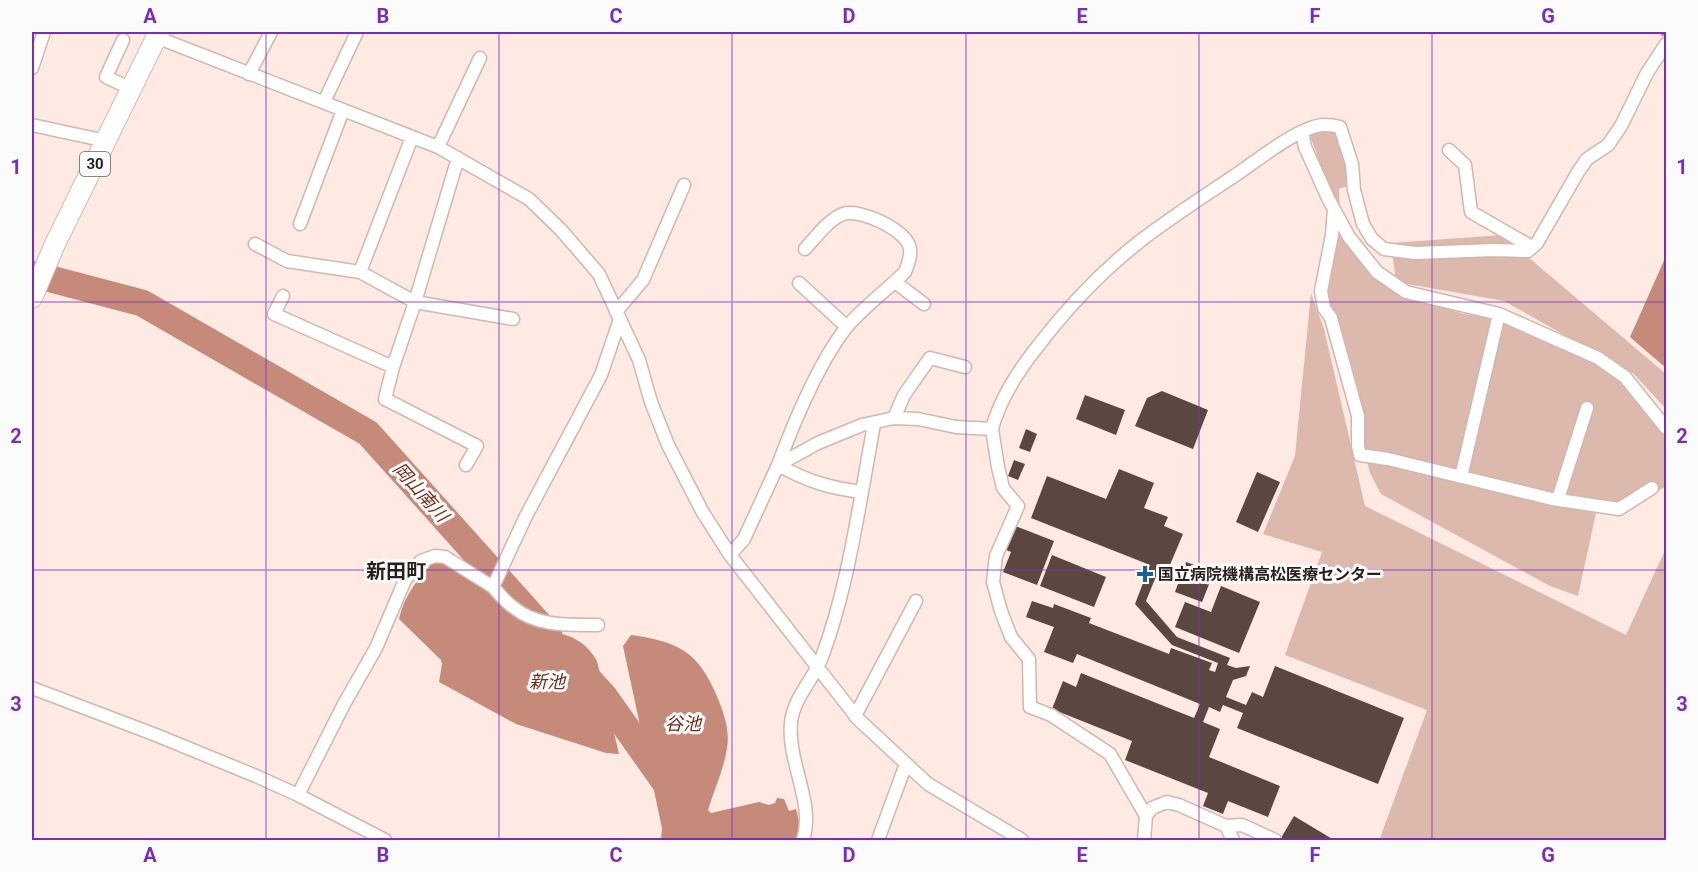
<svg xmlns="http://www.w3.org/2000/svg" width="1698" height="872" viewBox="0 0 1698 872" font-family="Roboto,'Noto Sans JP',sans-serif">
<rect width="100%" height="100%" fill="#fee9e3"/>
<path fill="#ddb8ad" d="M 1322,129 L 1339,132 L 1350,162 L 1348,186 L 1339,189 L 1341,238 L 1375,277 L 1404,297 L 1464,314 L 1501,320 L 1596,361 L 1623,378 L 1648,414 L 1666,436 L 1666,486 L 1627,511 L 1596,513 L 1578,596 L 1550,586 L 1381,494 L 1370,473 L 1363,447 L 1326,291 L 1329,188 L 1309,133 Z
M 1502,235 L 1666,374 L 1666,409 L 1634,374 L 1504,301 L 1396,282 L 1391,243 Z
M 1311,293 L 1324,329 L 1365,506 L 1626,635 L 1666,548 L 1666,840 L 1383,840 L 1380,838 L 1427,710 L 1285,655 L 1322,552 L 1263,534 L 1295,456 Z"/>
<path fill="#c58a7a" d="M 1666,256 L 1666,368 L 1630,337 Z
M 435,561 L 443,561 C 459,571 476,581 490,592 C 501,601 509,615 521,621 C 550,637 578,627 597,661 L 619,754 L 606,753 L 516,724 L 439,682 L 442,664 L 441,660 L 399,619 C 404,596 419,576 435,561 Z
M 631,635 C 680,642 699,652 718,699 C 724,713 730,731 727,748 C 724,769 714,790 708,810 L 711,813 L 759,802 L 769,805 L 775,803 L 777,798 L 784,799 L 789,811 L 796,809 L 801,830 L 799,840 L 661,840 L 662,828 L 623,646 Z"/>
<g fill="none" stroke-linecap="round" stroke-linejoin="round">
<path stroke="#c58a7a" stroke-width="4.5" d="M 1662,32 L 1663,34"/>
<path stroke="#c58a7a" stroke-width="27" d="M 32,274 L 142,303 L 368,433 L 549,635
M 583,673 L 604,696 L 705,839 L 710,840"/>
</g>
<path fill="#5b4640" d="M 1162,391 L 1208,410 L 1193,449 L 1135,426 L 1147,398 Z
M 1085,395 L 1125,410 L 1116,435 L 1076,419 Z
M 1026,429 L 1037,434 L 1030,452 L 1019,448 Z
M 1014,460 L 1025,464 L 1018,480 L 1008,476 Z
M 1119,469 L 1154,483 L 1144,508 L 1168,517 L 1164,526 L 1183,534 L 1167,572 L 1159,569 L 1146,601 L 1177,637 L 1230,658 L 1227,665 L 1236,668 L 1250,666 L 1246,676 L 1233,680 L 1226,697 L 1246,705 L 1252,692 L 1263,697 L 1275,666 L 1404,718 L 1378,784 L 1237,728 L 1243,713 L 1223,705 L 1220,712 L 1209,707 L 1203,722 L 1220,729 L 1209,757 L 1280,786 L 1268,817 L 1228,801 L 1223,814 L 1203,806 L 1208,793 L 1125,760 L 1132,741 L 1052,709 L 1063,681 L 1076,687 L 1081,673 L 1194,718 L 1200,704 L 1077,654 L 1073,663 L 1044,652 L 1054,627 L 1026,617 L 1032,601 L 1053,608 L 1054,604 L 1091,618 L 1089,623 L 1169,654 L 1171,648 L 1212,663 L 1209,670 L 1215,672 L 1218,663 L 1172,645 L 1135,604 L 1150,565 L 1031,518 L 1047,476 L 1106,499 Z
M 1257,472 L 1280,482 L 1258,532 L 1236,522 Z
M 1013,525 L 1054,541 L 1037,585 L 1003,572 L 1011,552 L 1004,549 Z
M 1052,555 L 1106,577 L 1094,607 L 1040,586 Z
M 1186,562 L 1214,572 L 1202,602 L 1175,592 Z
M 1221,586 L 1260,602 L 1239,653 L 1175,627 L 1185,602 L 1211,612 Z
M 1294,816 L 1334,840 L 1286,840 L 1281,838 Z"/>
<g fill="none" stroke-linecap="round" stroke-linejoin="round">
<defs>
<path id="street" d="M 156,37 L 438,147 L 529,199 L 561,230 L 599,274 L 639,360 L 651,402 L 668,445 L 702,511 L 730,555 L 858,719 L 928,784 L 1022,840
M 123,40 L 106,77 L 132,89
M 32,68 L 44,32
M 249,74 L 271,32
M 324,102 L 357,32
M 32,125 L 106,141
M 1302,132 L 1305,147 L 1328,198 L 1349,237 L 1377,272 L 1406,292 L 1499,314 L 1598,358 L 1625,377 L 1666,428
M 438,147 L 480,58
M 1449,150 L 1465,165 L 1471,212 L 1532,247
M 458,158 L 415,302 L 393,367 L 385,399 L 477,446 L 466,465
M 1334,209 L 1332,235 L 1321,291 L 1324,308 L 1331,318 L 1358,416 L 1358,446 L 1360,455 L 1388,459 L 1552,499 L 1619,509 L 1652,488
M 300,224 L 343,110
M 255,244 L 287,261 L 360,272 L 415,302 L 513,319
M 360,272 L 412,137
M 895,282 L 924,304
M 799,283 L 847,327
M 283,296 L 274,314 L 393,367
M 616,312 L 643,280 L 684,185
M 894,418 L 904,395 L 930,358 L 965,367
M 992,429 C 1000,398 1018,371 1038,346 C 1067,308 1101,272 1139,242 C 1171,217 1206,195 1240,172 C 1259,159 1304,123 1326,125 C 1331,125 1336,126 1340,127 L 1352,164 L 1354,190 L 1363,224 L 1372,239 L 1384,249 L 1415,253 L 1494,250 L 1528,251 L 1537,243 L 1578,172 L 1587,159 L 1608,145 L 1621,126 L 1647,73 L 1666,44
M 1461,477 L 1499,314
M 862,492 L 874,424
M 1558,499 L 1587,408
M 730,555 L 744,539 L 778,465 L 818,443 L 862,425 L 894,418 L 918,419 L 956,427 L 992,429 L 998,467 L 1003,488 L 1018,506 L 996,556 L 993,582 L 1001,611 L 1011,637 L 1029,659 L 1030,707 L 1051,715 L 1110,754 L 1146,816
M 493,587 C 499,594 506,602 513,607 C 537,627 569,625 598,625
M 32,688 L 156,735 L 256,776 L 298,795 L 385,840
M 855,716 L 916,601
M 298,795 L 344,704 L 376,648 L 405,580 L 421,561 L 435,556 L 445,557 L 493,587 L 526,516 L 601,375 L 620,319
M 1226,826 L 1233,840
M 803,840 C 815,802 787,762 791,723 C 793,698 814,679 822,657 C 842,603 852,548 862,492 C 829,488 807,481 778,465 C 794,422 817,366 845,329 C 860,310 887,290 905,272 C 908,264 911,257 910,249 C 908,230 859,208 843,214 C 828,220 816,237 805,249
M 878,840 L 906,764
M 1144,840 L 1146,816 L 1152,808 L 1167,802 L 1179,805 L 1226,826 L 1242,825 L 1275,840"/>
<path id="primary" d="M 32,298 L 55,244 L 159,32"/>
</defs>
<use href="#street" stroke="#d0b7b0" stroke-width="15"/>
<use href="#primary" stroke="#d0b7b0" stroke-width="22"/>
<use href="#street" stroke="#fff" stroke-width="12"/>
<use href="#primary" stroke="#fff" stroke-width="20"/>
</g>
<path fill="none" stroke="#7b2cbf" stroke-width="1.5" stroke-opacity="0.55" d="M 266,32 L 266,840M 499,32 L 499,840M 732,32 L 732,840M 966,32 L 966,840M 1199,32 L 1199,840M 1432,32 L 1432,840M 32,302 L 1666,302M 32,570 L 1666,570"/>
<path fill="#1c6095" stroke="#fbfbfb" stroke-width="2" d="M1142 565h6v6h6v6h-6v6h-6v-6h-6v-6h6z"/>
<g text-anchor="middle" dominant-baseline="central" stroke-width="6" stroke-linejoin="round" paint-order="stroke">
<rect fill="#fbfbfb" stroke="#67615f" stroke-width="1.5" x="80" y="152" width="30" height="24" rx="4.5"/>
<g font-size="15" font-weight="bold" fill="#281f1c">
<text x="95" y="164">30</text>
</g>
<g font-size="16" font-weight="bold" fill="#281f1c" stroke="#fbfbfb" text-anchor="start">
<text x="1158" y="574">国立病院機構高松医療センター</text>
</g>
<g font-size="18" font-style="italic" fill="#722b17" stroke="#fbfbfb">
<text transform="translate(421 492) rotate(48)">岡山南川</text>
<text x="547" y="681">新池</text>
<text x="683" y="723">谷池</text>
</g>
<g font-size="20" font-weight="bold" fill="#281f1c" stroke="#fbfbfb">
<text x="396" y="571">新田町</text>
</g>
</g>
<rect width="1698" height="872" fill="none" stroke="#fbfbfb" stroke-width="66"/>
<rect x="33" y="33" width="1632" height="806" fill="none" stroke="#7b2cbf" stroke-width="2"/>
<g font-size="20" text-anchor="middle" font-weight="bold" fill="#7b2cbf">
<text x="150" y="23">A</text>
<text x="383" y="23">B</text>
<text x="616" y="23">C</text>
<text x="849" y="23">D</text>
<text x="1082" y="23">E</text>
<text x="1315" y="23">F</text>
<text x="1548" y="23">G</text>
<text x="16" y="174">1</text>
<text x="1682" y="174">1</text>
<text x="16" y="443">2</text>
<text x="1682" y="443">2</text>
<text x="16" y="711">3</text>
<text x="1682" y="711">3</text>
<text x="150" y="862">A</text>
<text x="383" y="862">B</text>
<text x="616" y="862">C</text>
<text x="849" y="862">D</text>
<text x="1082" y="862">E</text>
<text x="1315" y="862">F</text>
<text x="1548" y="862">G</text>
</g>
</svg>
